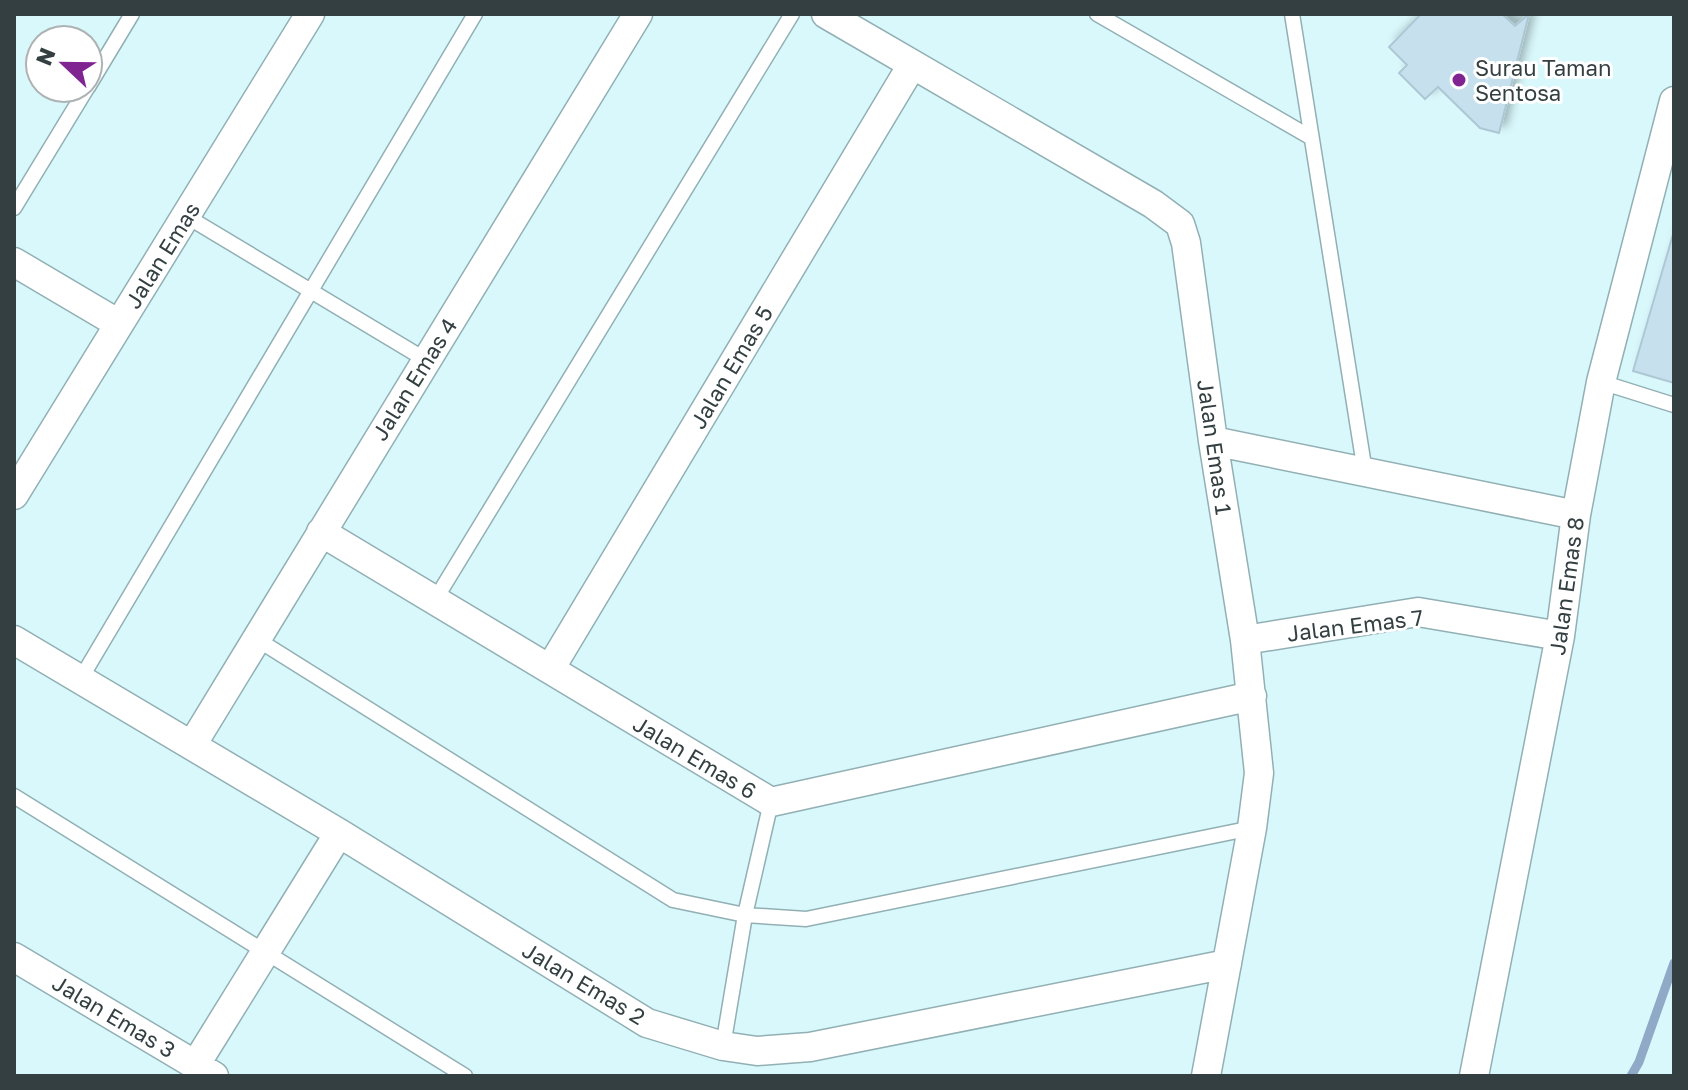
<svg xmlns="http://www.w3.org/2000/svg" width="1688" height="1090" viewBox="0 0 1688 1090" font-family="'Golos Text',sans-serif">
<defs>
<filter id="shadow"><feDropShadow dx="7" dy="-7" stdDeviation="4" flood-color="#0004"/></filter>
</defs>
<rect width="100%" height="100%" fill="#d9f8fc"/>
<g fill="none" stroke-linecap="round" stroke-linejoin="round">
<path stroke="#8fa9c7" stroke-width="9" d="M 1631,1076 L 1639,1062 L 1674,963"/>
</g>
<path fill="#c6e0ed" stroke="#aec7d4" stroke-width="2" filter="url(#shadow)" d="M 1421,14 L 1502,14 L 1515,26 L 1529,14 L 1499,133 L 1480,128 L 1438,87 L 1425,99 L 1399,73 L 1407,65 L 1389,47 Z
M 1674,231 L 1674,383 L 1633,371 Z"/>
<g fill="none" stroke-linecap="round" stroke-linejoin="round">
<defs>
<path id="service" d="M 1097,14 L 1310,137
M 1292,14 L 1365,472
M 88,87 L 132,14
M 14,208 L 87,88
M 186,216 L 426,360
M 1601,382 L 1674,405
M 435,600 L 792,14
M 255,638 L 673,900 L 745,915 L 806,919 L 1252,828
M 80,680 L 475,14
M 14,796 L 465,1076
M 723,1046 L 745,915 L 771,802"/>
<path id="minor" d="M 826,14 L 1153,204 L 1180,224 L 1186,243 L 1213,441 L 1245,640 L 1259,773 L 1252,828 L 1206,1076
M 14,262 L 119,324
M 1213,441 L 1576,515
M 14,495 L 310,14
M 321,532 L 771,802 L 1252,696
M 14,640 L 339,833 L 647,1023 L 723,1046 L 757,1051 L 810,1047 L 1227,964
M 1245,640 L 1418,612 L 1560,636
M 550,669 L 912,65
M 192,745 L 638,14
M 14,957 L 214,1076
M 196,1064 L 339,833
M 1474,1076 L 1560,636 L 1576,515 L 1601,382 L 1674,101"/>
</defs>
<use href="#service" stroke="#92b0b4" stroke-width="17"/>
<use href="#minor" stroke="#92b0b4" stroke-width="31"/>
<use href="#service" stroke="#fff" stroke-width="14"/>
<use href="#minor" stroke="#fff" stroke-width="28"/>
</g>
<circle fill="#802491" stroke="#fff" stroke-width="3" cx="1459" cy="80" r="8"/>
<g text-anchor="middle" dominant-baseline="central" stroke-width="6" stroke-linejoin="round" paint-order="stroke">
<g font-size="22" fill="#333f41" stroke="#fff" text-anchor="start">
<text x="1475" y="67">Surau Taman<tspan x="1475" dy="25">Sentosa</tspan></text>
</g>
<g font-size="22" fill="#333f41" stroke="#fff">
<text transform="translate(162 255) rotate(-58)">Jalan Emas</text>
<text transform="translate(731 367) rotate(-59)">Jalan Emas 5</text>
<text transform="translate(414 379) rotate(-58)">Jalan Emas 4</text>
<text transform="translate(1215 447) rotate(82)">Jalan Emas 1</text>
<text transform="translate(1566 586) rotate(-82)">Jalan Emas 8</text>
<text transform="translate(1355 625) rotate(-7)">Jalan Emas 7</text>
<text transform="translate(695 757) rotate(31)">Jalan Emas 6</text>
<text transform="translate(584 983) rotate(31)">Jalan Emas 2</text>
<text transform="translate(114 1016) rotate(31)">Jalan Emas 3</text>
</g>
</g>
<rect width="1688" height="1090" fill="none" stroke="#333f41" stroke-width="32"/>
<g transform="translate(64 64) rotate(292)"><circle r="38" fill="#ffffff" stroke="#adb2b3" stroke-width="2"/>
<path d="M0-6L14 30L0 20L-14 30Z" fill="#802491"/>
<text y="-12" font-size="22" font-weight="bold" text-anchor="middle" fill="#333f41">N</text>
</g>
</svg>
